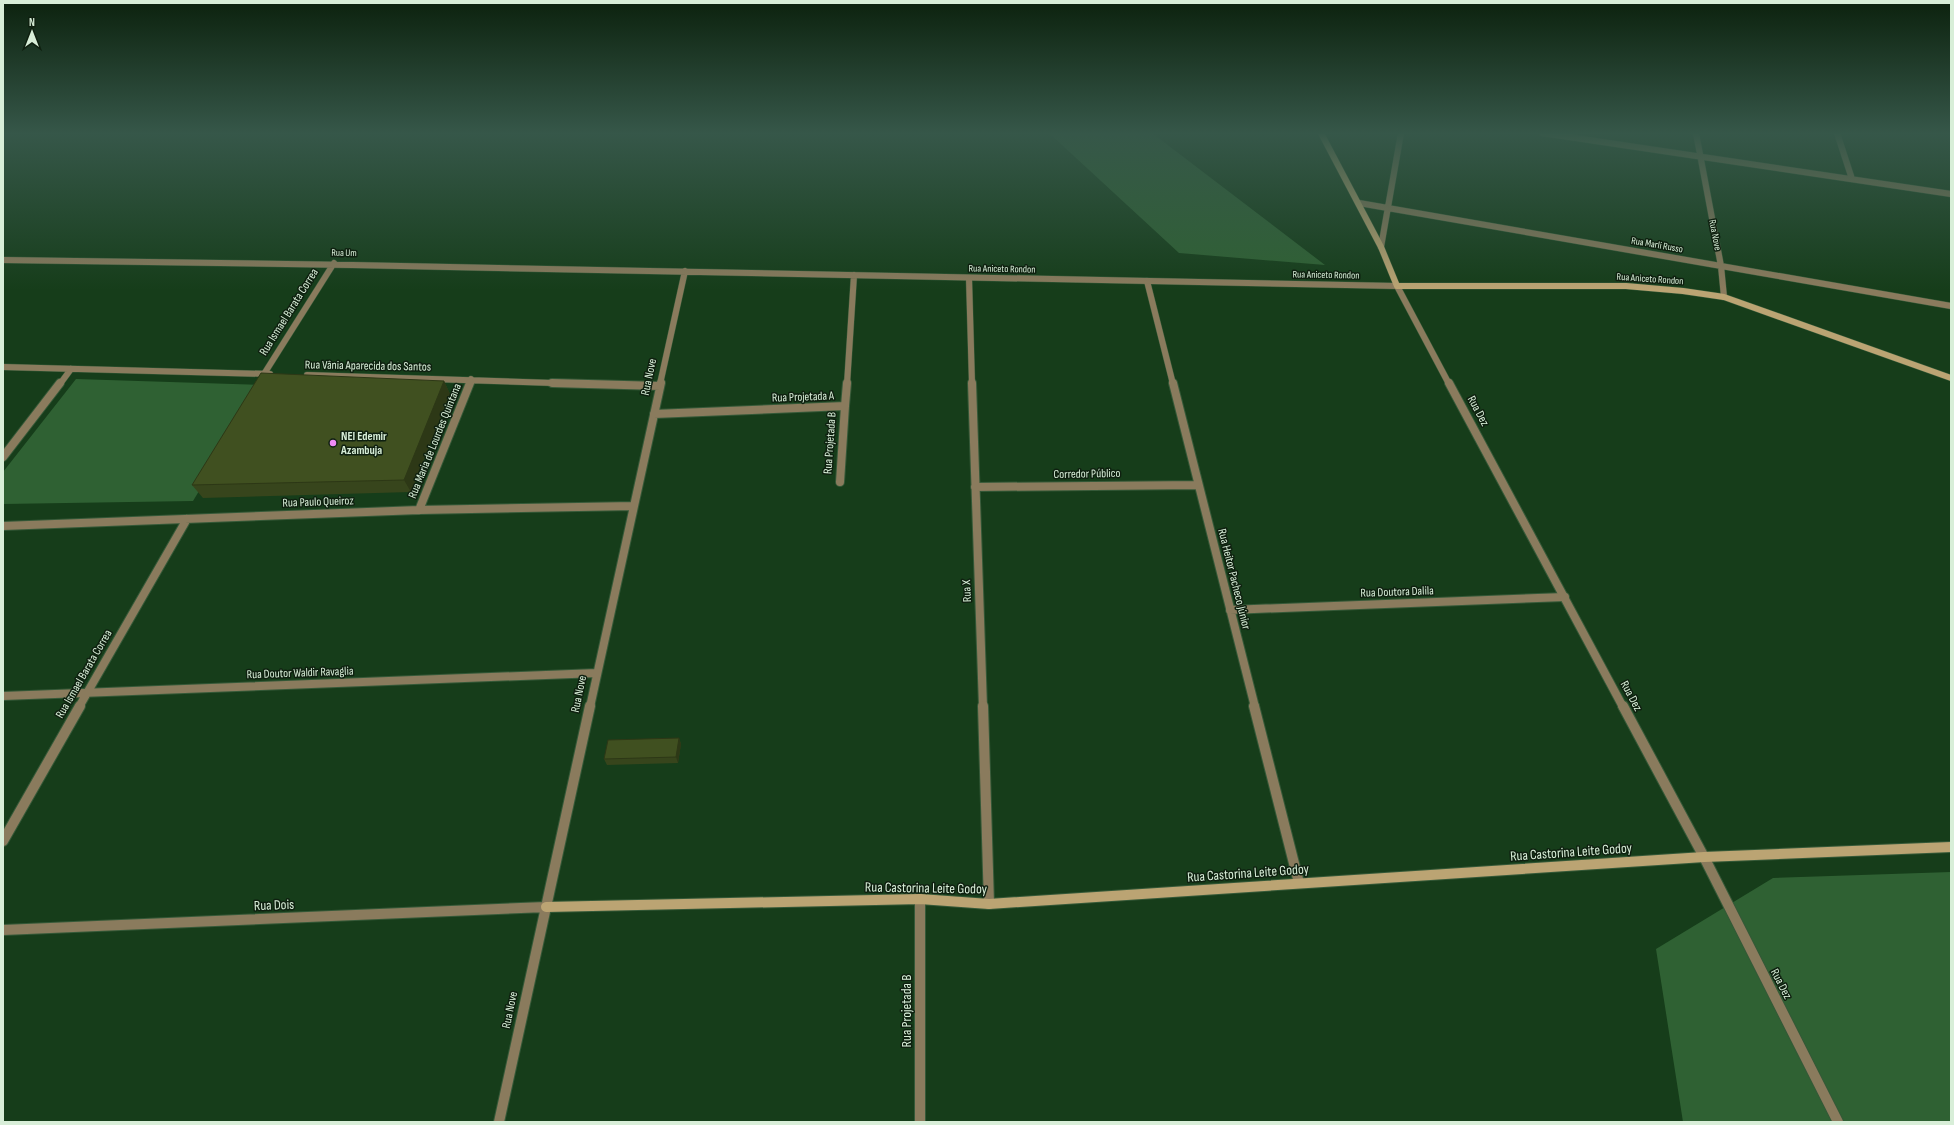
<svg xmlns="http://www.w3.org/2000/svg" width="1954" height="1125" viewBox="0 0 1954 1125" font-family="'Sofia Sans Condensed',sans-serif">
<rect width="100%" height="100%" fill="#163d1a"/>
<path fill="#2f6133" d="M 1049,133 L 1152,133 L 1325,265 L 1179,253 Z
M 76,379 L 263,385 L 193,501 L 3,504 L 3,472 Z
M 1951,872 L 1951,1122 L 1683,1122 L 1656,949 L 1773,878 Z"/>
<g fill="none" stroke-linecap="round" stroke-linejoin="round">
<defs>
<path id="lane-far2" d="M 969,278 L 972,384
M 1147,281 L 1173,384"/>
<path id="lane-far1" d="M 972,383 L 983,707
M 1173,383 L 1255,707
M 975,487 L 1198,485
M 1230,610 L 1565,597"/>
<path id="lane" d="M 983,706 L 989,904
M 1254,706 L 1299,883"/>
<path id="street-far2" d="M 1542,133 L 1951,194
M 1696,133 L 1721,266 L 1724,297
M 1837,133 L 1852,179
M 1359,203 L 1951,306
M 1381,247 L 1401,133
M 3,260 L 352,265 L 1397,286 L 1449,384
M 3,367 L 270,374
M 264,374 L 334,263
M 307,375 L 584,384
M 60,384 L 71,369
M 469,384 L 471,379
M 660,384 L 685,271
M 847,384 L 854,275"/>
<path id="street-far1" d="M 552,383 L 660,386
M 1449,383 L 1623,707
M 654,414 L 845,406 L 847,383
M 3,457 L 60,383
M 840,482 L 845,406
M 419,510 L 470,383
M 3,526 L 419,510 L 634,506
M 3,696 L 597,673
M 79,707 L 187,519
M 590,707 L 661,383"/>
<path id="street" d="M 1623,706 L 1704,857 L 1838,1122
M 3,841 L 80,706
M 920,899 L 920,1122
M 3,930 L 546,907
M 499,1122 L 590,706"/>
<path id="secondary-far1" d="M 1321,133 L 1381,247 L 1397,286 L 1626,286 L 1683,291 L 1724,297 L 1951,378"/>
<path id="secondary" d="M 546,907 L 920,899 L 989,904 L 1704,857 L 1951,847"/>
</defs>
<use href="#lane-far2" stroke="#355938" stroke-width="7"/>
<use href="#lane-far1" stroke="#355938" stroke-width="10"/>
<use href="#lane" stroke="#355938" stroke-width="12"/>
<use href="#street-far2" stroke="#355938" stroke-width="7"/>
<use href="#street-far1" stroke="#355938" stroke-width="10"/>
<use href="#street" stroke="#355938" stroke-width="12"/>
<use href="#secondary-far1" stroke="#355938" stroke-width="7"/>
<use href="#secondary" stroke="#355938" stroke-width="12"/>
<use href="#lane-far2" stroke="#8a7b5d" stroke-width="6"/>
<use href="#lane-far1" stroke="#8a7b5d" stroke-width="8"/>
<use href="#lane" stroke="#8a7b5d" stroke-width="10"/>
<use href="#street-far2" stroke="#8a7b5d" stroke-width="6"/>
<use href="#street-far1" stroke="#8a7b5d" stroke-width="8"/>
<use href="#street" stroke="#8a7b5d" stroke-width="10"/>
<use href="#secondary-far1" stroke="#bba473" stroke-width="6"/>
<use href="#secondary" stroke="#bba473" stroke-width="10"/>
</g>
<path fill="#37451c" d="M 444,381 L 450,394 L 411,492 L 203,498 L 192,485 Z
M 679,738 L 681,744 L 678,763 L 607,765 L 604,759 Z"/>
<path fill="#2d3816" d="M 444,381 L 450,394 L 411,492 L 404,480 Z
M 679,738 L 681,744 L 678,763 L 676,757 Z"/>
<path fill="#405020" stroke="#2d3816" d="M 261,373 L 444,381 L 404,480 L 192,485 Z
M 679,738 L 676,757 L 604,759 L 608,740 Z"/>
<linearGradient id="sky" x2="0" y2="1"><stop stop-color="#0c220e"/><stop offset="0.46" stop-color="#365749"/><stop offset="1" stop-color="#365749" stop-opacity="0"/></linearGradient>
<rect width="1954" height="290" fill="url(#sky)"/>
<circle fill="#f08bf5" stroke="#0f2010" stroke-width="1.5" cx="333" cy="443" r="4"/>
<g text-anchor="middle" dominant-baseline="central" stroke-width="3" stroke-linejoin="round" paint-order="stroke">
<g font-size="10" fill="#d8eed8" stroke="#0f2010">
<text transform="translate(1715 235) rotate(79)">Rua Nove</text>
<text transform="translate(1657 245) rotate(10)">Rua Marli Russo</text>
<text transform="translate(344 253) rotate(1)">Rua Um</text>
<text transform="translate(1002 269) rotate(1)">Rua Aniceto Rondon</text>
<text transform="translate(1326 275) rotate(1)">Rua Aniceto Rondon</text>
<text transform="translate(1650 279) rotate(4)">Rua Aniceto Rondon</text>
</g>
<g font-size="12" fill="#d8eed8" stroke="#0f2010">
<text transform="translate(289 312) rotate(-58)">Rua Ismael Barata Correa</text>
<text transform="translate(368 366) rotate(1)">Rua Vânia Aparecida dos Santos</text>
<text transform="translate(649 377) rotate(-78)">Rua Nove</text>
<text transform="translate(803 397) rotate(-2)">Rua Projetada A</text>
<text transform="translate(1478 411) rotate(62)">Rua Dez</text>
<text transform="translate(435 441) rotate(-68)">Rua Maria de Lourdes Quintana</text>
<text transform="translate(830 443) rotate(-86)">Rua Projetada B</text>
<text transform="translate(1087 474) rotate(-1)">Corredor Público</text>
<text transform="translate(318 502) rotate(-2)">Rua Paulo Queiroz</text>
<text transform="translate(1234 579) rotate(76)">Rua Heitor Pacheco Júnior</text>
<text transform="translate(967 591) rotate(-92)">Rua X</text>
<text transform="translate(1397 592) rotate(-2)">Rua Doutora Dalila</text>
<text transform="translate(300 673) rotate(-2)">Rua Doutor Waldir Ravaglia</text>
<text transform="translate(84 674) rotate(-60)">Rua Ismael Barata Correa</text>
<text transform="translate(579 694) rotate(-78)">Rua Nove</text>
<text transform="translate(1631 696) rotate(62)">Rua Dez</text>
<text transform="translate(1781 984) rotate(63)">Rua Dez</text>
<text transform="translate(510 1010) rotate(-78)">Rua Nove</text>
</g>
<g font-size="12" font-weight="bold" fill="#d8eed8" stroke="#0f2010" text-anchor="start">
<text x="341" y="436">NEI Edemir<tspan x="341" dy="14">Azambuja</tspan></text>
</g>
<g font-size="14" fill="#d8eed8" stroke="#0f2010">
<text transform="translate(1571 852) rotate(-4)">Rua Castorina Leite Godoy</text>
<text transform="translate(1248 873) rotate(-4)">Rua Castorina Leite Godoy</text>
<text transform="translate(926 888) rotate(1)">Rua Castorina Leite Godoy</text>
<text transform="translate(274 905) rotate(-2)">Rua Dois</text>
<text transform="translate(906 1011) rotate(-90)">Rua Projetada B</text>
</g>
</g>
<rect width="1954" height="1125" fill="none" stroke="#d8eed8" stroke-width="8"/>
<g transform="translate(32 32)" stroke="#0f2010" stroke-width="3" paint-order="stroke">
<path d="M0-3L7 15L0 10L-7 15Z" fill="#d8eed8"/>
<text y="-6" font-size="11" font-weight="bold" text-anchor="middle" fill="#d8eed8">N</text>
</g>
</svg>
